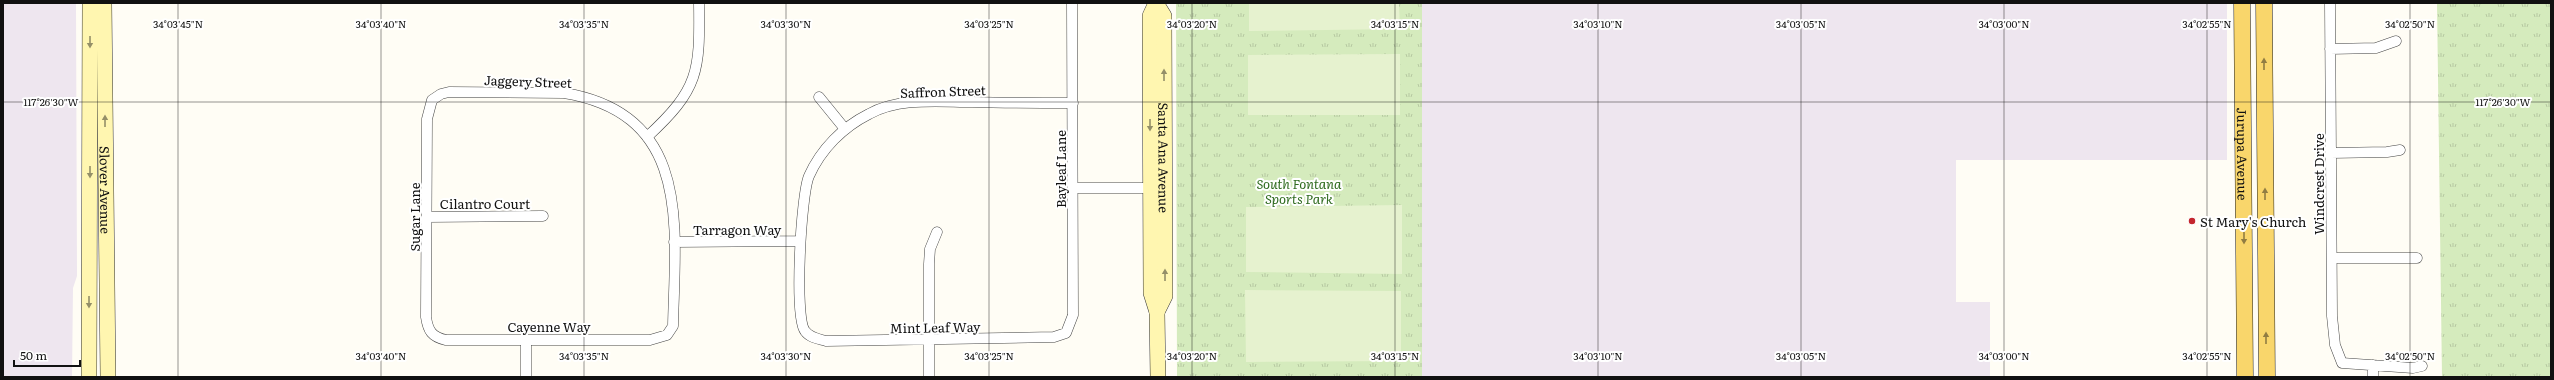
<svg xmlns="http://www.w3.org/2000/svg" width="2554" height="380" viewBox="0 0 2554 380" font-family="Literata,serif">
<defs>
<pattern id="grass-tufts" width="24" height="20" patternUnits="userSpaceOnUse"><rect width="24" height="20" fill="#d5ebbd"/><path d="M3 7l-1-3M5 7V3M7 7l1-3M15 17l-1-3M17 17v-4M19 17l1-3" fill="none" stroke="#b6c8a1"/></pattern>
</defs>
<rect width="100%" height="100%" fill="#fffdf5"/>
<path fill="#eee6ef" d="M 3,3 L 76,3 L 77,276 L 73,288 L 72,377 L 3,377 Z
M 1422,3 L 2227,3 L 2227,160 L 1956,160 L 1956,302 L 1990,302 L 1990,377 L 1422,377 Z"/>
<path fill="url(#grass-tufts)" d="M 1176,3 L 1422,3 L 1422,377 L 1177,377 Z
M 2437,3 L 2551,3 L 2551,377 L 2442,377 Z"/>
<path fill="#e6f2cf" d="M 1249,3 L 1399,3 L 1400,29 L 1249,31 Z
M 1400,54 L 1400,115 L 1248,115 L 1248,55 Z
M 1402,205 L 1402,274 L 1246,272 L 1246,207 Z
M 1245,290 L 1401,291 L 1401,361 L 1246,362 Z"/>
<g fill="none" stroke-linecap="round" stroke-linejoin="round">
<defs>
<path id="street" d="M 1072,3 L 1073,315 L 1066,333 L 1054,337 L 826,341 C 819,339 810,338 805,331 C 794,317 801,194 809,176 C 821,149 843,127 869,114 C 900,97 939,102 973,102 C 1006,103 1040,103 1073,103
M 2330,3 L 2332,316 L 2335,345 L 2342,363 L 2413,368 L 2422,366
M 2330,49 L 2376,48 L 2396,41
M 449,92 L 564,93 C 693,114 675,228 673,326 L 667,335 L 650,340 L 446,340 C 432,337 428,331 426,317 L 427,119 L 432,100 L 441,94 Z
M 819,97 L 845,129
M 647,137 C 699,89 700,72 699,3
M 2331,153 L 2387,152 L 2400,150
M 1073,188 L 1151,188
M 427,217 L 543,216
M 674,242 L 800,241
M 2332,258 L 2417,258
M 526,339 L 526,377
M 929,377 L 929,264 L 930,249 L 937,232
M 2373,377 L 2373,365"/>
<g id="secondary">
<path id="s1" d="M 104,3 L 108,377"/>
<path d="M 1156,3 L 1150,16 L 1151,293 L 1157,312 L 1158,377"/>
<path id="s2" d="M 1156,3 L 1164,16 L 1165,296 L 1157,312"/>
<path d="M 89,377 L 90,3"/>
</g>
<g id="primary">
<path id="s3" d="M 2242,3 L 2245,377"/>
<path d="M 2264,3 L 2267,377"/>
</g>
</defs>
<use href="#street" stroke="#444" stroke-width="11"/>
<use href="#secondary" stroke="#333" stroke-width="16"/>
<use href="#primary" stroke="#222" stroke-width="17"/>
<use href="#street" stroke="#fff" stroke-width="10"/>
<use href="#secondary" stroke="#fff6b0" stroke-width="15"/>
<use href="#primary" stroke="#f9d66b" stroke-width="16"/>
</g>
<defs><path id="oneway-solid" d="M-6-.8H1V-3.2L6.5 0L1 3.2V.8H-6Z"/></defs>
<g fill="#948f68">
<use href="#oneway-solid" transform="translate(90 42) rotate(90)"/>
<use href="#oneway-solid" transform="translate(1164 75) rotate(-90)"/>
<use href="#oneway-solid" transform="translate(105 121) rotate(-90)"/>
<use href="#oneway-solid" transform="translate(1150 125) rotate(90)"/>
<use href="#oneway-solid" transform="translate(90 172) rotate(90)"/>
<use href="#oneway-solid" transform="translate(1165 275) rotate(-90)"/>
<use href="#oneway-solid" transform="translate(89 302) rotate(90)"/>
</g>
<g fill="#917d42">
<use href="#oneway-solid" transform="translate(2264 64) rotate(-90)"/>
<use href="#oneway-solid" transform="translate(2265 194) rotate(-90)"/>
<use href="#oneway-solid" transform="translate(2244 238) rotate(90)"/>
<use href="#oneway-solid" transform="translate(2266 338) rotate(-90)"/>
</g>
<path fill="none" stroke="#111" stroke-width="1" stroke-opacity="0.45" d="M 178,3 L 178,377M 381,3 L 381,377M 584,3 L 584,377M 786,3 L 786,377M 989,3 L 989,377M 1192,3 L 1192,377M 1395,3 L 1395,377M 1598,3 L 1598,377M 1801,3 L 1801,377M 2004,3 L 2004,377M 2207,3 L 2207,377M 2410,3 L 2410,377M 3,102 L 2551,102"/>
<circle fill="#c4262e" stroke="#fff" stroke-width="1.5" cx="2192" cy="221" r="4"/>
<g text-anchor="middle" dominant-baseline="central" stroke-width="4" stroke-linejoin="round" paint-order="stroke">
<g font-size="13" fill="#111" stroke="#fff">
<text transform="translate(528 81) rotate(2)">Jaggery Street</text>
<text transform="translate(943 91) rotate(-2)">Saffron Street</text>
<text stroke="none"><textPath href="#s3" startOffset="151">Jurupa Avenue</textPath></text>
<text stroke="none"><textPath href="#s2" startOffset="157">Santa Ana Avenue</textPath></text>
<text transform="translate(1060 169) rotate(-90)">Bayleaf Lane</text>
<text transform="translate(2318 184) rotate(-90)">Windcrest Drive</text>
<text stroke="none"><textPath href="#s1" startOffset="187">Slover Avenue</textPath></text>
<text x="485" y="203">Cilantro Court</text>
<text transform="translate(414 217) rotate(-90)">Sugar Lane</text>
<text x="737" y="229">Tarragon Way</text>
<text x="549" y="326">Cayenne Way</text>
<text transform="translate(935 327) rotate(-1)">Mint Leaf Way</text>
</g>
<g font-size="13" font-style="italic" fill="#2f6b1f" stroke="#fff">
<text x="1299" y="183">South Fontana<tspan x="1299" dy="15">Sports Park</tspan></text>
</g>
<g font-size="13" fill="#111" stroke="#fff" text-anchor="start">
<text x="2200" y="221">St Mary's Church</text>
</g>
</g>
<g font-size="10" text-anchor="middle" fill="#111" stroke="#fff" stroke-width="4" stroke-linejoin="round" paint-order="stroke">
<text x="178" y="28">34°03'45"N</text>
<text x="381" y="28">34°03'40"N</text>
<text x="584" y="28">34°03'35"N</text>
<text x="786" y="28">34°03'30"N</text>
<text x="989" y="28">34°03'25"N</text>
<text x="1192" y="28">34°03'20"N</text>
<text x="1395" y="28">34°03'15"N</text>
<text x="1598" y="28">34°03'10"N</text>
<text x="1801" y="28">34°03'05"N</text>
<text x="2004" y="28">34°03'00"N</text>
<text x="2207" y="28">34°02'55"N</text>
<text x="2410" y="28">34°02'50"N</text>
<text x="2503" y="106">117°26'30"W</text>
<text x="51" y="106">117°26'30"W</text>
<text x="381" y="360">34°03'40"N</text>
<text x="584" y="360">34°03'35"N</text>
<text x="786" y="360">34°03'30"N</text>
<text x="989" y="360">34°03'25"N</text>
<text x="1192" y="360">34°03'20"N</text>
<text x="1395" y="360">34°03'15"N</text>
<text x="1598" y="360">34°03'10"N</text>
<text x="1801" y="360">34°03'05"N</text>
<text x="2004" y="360">34°03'00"N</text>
<text x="2207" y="360">34°02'55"N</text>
<text x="2410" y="360">34°02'50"N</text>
</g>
<rect width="2554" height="380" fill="none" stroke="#111111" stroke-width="8"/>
<path d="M14 360v6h66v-6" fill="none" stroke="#111111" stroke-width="2"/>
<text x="20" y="360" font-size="12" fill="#111111" stroke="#ffffff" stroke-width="3" paint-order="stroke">50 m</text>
</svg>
